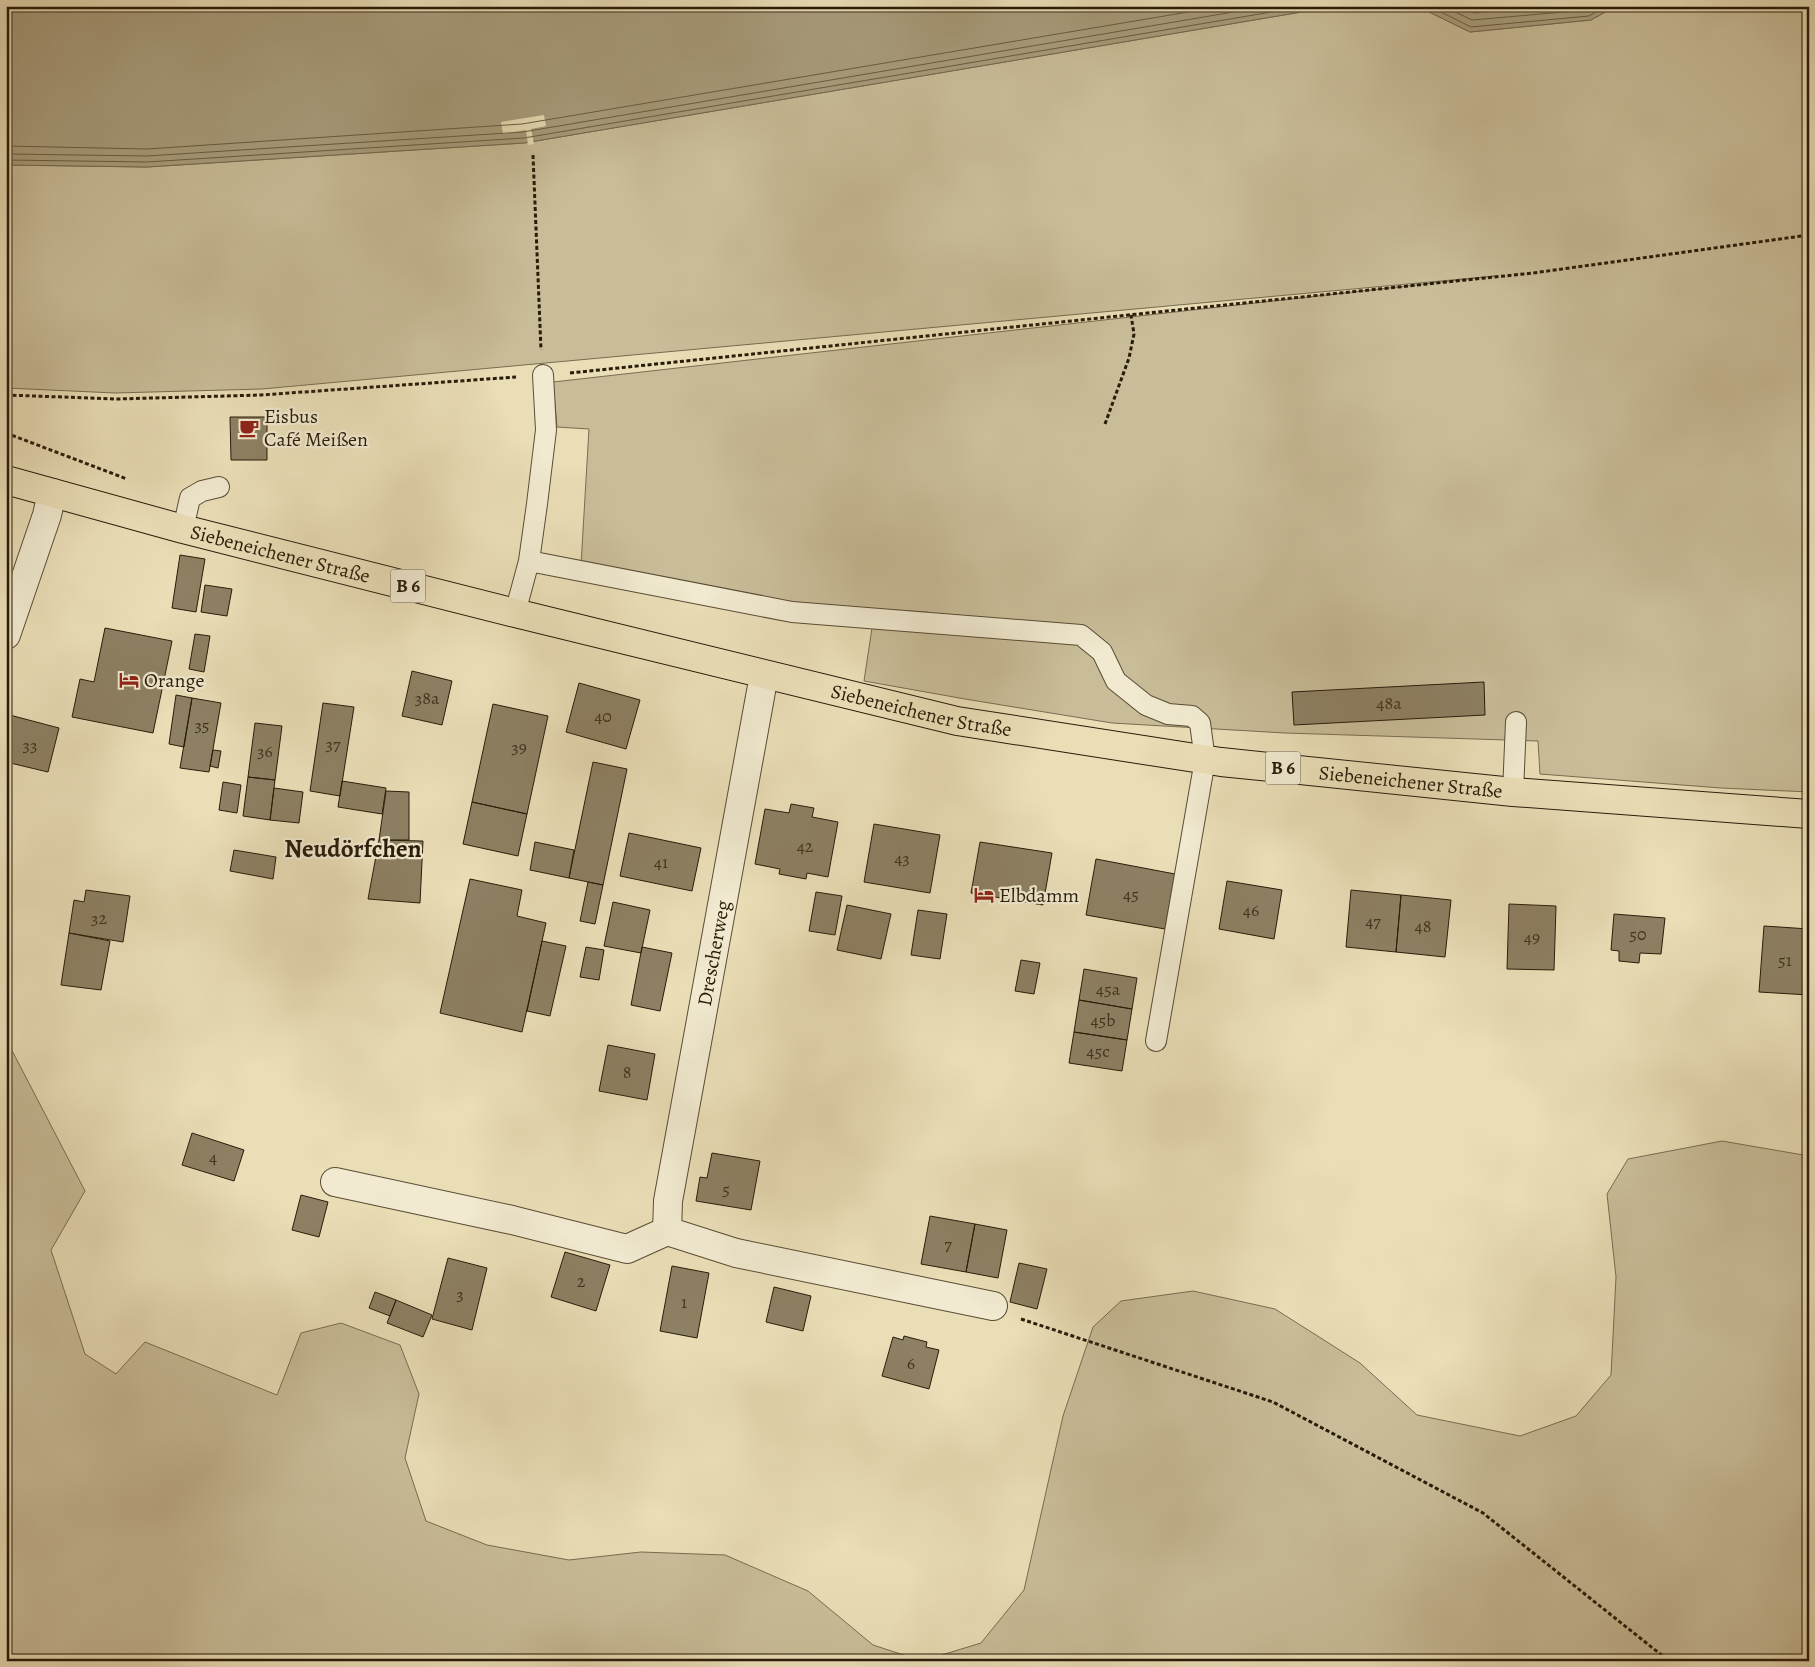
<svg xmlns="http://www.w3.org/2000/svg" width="1815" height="1667" viewBox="0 0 1815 1667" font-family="Alegreya,serif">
<rect width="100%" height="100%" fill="#eadeb7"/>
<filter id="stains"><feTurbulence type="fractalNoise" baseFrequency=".004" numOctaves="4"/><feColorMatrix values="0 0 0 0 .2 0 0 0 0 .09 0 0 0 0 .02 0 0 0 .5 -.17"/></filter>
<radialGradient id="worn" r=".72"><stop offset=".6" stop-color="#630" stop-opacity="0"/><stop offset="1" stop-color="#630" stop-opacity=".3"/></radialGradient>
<path fill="#c9bd99" stroke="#796c51" d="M 1337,6 L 1417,6 L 1470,32 L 1591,20 L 1616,6 L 1809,6 L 1809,792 L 1721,788 L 1540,774 L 1538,741 L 1285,733 L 1112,723 L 965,699 L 864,681 L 872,628 L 927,629 L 928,612 L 794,604 L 581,565 L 589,429 L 557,427 L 553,382 L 1495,276 L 262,389 L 115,393 L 6,388 L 6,165 L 147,167 L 524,143 Z
M 6,1039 L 85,1191 L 51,1250 L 85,1354 L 116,1374 L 145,1342 L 277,1395 L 301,1333 L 341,1323 L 400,1345 L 419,1394 L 405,1458 L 426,1521 L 487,1545 L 569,1560 L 641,1552 L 725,1555 L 808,1591 L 873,1645 L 922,1661 L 981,1643 L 1024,1590 L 1063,1416 L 1093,1327 L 1121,1301 L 1193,1291 L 1275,1309 L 1360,1363 L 1417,1415 L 1520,1436 L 1576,1416 L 1611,1375 L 1616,1277 L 1607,1194 L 1628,1159 L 1722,1141 L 1809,1156 L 1809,1661 L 6,1661 Z"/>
<path fill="#a89c7c" stroke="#75684e" d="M 6,6 L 1337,6 L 524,143 L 147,167 L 6,165 Z
M 1417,6 L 1616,6 L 1591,20 L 1470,32 Z"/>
<path fill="#eadeb7" d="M 544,115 L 546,126 L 531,129 L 534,144 L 528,145 L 526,130 L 503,134 L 501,122 Z"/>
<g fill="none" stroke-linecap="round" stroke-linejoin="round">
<path stroke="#685c42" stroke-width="1" d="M 1429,6 L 1471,27 L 1589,16 L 1606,6
M 1443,6 L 1472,20 L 1587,10 L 1593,6
M 1460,6 L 1474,13 L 1542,6
M 6,146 L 147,149 L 522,124 L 1224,6
M 6,154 L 147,156 L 523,132 L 1269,6
M 6,160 L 147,162 L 524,138 L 1307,6"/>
</g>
<path fill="#8d8063" stroke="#291b09" d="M 230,417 L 267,417 L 267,460 L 231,460 Z
M 180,555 L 205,559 L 196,612 L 172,608 Z
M 205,585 L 232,589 L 227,616 L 201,612 Z
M 105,628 L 172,641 L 153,733 L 72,717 L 80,679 L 94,682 Z
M 195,634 L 210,636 L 204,672 L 189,669 Z
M 412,671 L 452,681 L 442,725 L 402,716 Z
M 1484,682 L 1485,715 L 1294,725 L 1292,692 Z
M 579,683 L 640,700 L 626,749 L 566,732 Z
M 176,695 L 192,698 L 184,747 L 169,744 Z
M 192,698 L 221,703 L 209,772 L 180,768 Z
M 323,703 L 354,707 L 340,796 L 310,791 Z
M 493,704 L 548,716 L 527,814 L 472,802 Z
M 6,714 L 59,728 L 48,772 L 6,762 Z
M 255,723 L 282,726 L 275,780 L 248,777 Z
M 213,750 L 221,751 L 218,768 L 210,766 Z
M 593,762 L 627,769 L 603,885 L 569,878 Z
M 248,777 L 275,780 L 270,820 L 243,816 Z
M 342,781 L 386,788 L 382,814 L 338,807 Z
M 223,782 L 241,785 L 237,813 L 219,810 Z
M 274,788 L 303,792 L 299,823 L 270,820 Z
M 386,791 L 409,792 L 409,840 L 379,840 Z
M 472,802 L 527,814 L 518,856 L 463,844 Z
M 791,804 L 814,808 L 812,817 L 838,822 L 828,877 L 807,873 L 806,879 L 779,874 L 780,869 L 755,864 L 765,809 L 789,813 Z
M 874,824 L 940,835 L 930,893 L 864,882 Z
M 629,833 L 701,848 L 692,891 L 620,876 Z
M 379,840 L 423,841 L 420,903 L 368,899 Z
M 535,842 L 574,850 L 569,878 L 530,870 Z
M 980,842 L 1052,853 L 1043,905 L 971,893 Z
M 234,850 L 276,857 L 273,879 L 230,871 Z
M 1096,859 L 1175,874 L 1165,929 L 1086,915 Z
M 470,879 L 522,890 L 517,916 L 546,923 L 522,1032 L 440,1013 Z
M 1227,881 L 1282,890 L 1274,939 L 1219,929 Z
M 588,882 L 603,885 L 595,924 L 580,921 Z
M 86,890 L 130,896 L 123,942 L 69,933 L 74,900 L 84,902 Z
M 1351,890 L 1401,895 L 1396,952 L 1346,947 Z
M 816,892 L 842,896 L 835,935 L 809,931 Z
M 1401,895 L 1451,900 L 1445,957 L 1396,952 Z
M 613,902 L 650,910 L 641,953 L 604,946 Z
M 1509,904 L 1556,906 L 1554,970 L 1507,969 Z
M 847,905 L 891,914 L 881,959 L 837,950 Z
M 918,910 L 947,914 L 940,959 L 911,955 Z
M 1614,914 L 1665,918 L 1661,954 L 1640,953 L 1639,963 L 1619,961 L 1619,951 L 1611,950 Z
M 1764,926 L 1809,929 L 1809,995 L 1759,992 Z
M 69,933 L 110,941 L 101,990 L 61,985 Z
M 542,941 L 566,946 L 550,1016 L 527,1011 Z
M 586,947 L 604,950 L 599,980 L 580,977 Z
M 642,947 L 672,953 L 660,1011 L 631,1005 Z
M 1021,960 L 1040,963 L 1034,994 L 1015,991 Z
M 1084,969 L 1137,978 L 1132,1009 L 1079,1000 Z
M 1079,1000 L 1132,1009 L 1127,1040 L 1074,1032 Z
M 1074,1032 L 1127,1040 L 1122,1071 L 1069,1063 Z
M 608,1045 L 655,1054 L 647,1100 L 599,1091 Z
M 192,1133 L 244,1150 L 234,1181 L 182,1165 Z
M 712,1153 L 760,1161 L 751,1210 L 696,1201 L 700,1177 L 707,1178 Z
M 301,1195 L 328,1202 L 319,1237 L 292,1230 Z
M 930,1216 L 975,1224 L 966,1272 L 921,1264 Z
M 975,1224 L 1007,1230 L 998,1278 L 966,1272 Z
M 565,1252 L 610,1265 L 596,1311 L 551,1297 Z
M 448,1258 L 487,1268 L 472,1330 L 432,1319 Z
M 1019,1263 L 1047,1269 L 1037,1309 L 1010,1302 Z
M 672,1266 L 709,1273 L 697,1338 L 660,1331 Z
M 774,1287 L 811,1296 L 803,1331 L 766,1322 Z
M 375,1292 L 396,1300 L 390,1316 L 369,1308 Z
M 396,1300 L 432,1315 L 423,1337 L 387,1323 Z
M 904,1336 L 927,1342 L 926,1347 L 939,1350 L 929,1389 L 882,1376 L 893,1337 L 903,1340 Z"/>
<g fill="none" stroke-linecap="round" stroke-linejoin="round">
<defs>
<path id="service" d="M 183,529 L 190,498 L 202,491 L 219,487
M 529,561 L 792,612 L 1081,635 L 1102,652 L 1116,681 L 1146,705 L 1168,714 L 1192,716 L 1200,723 L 1205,760 L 1156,1041
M 515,613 L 529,561 L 537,504 L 546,430 L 543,375
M 1513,792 L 1516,722"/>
<g id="minor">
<path d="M 6,635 L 47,515 L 52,493"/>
<path d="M 335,1182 L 512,1220 L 627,1249 L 667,1231 L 736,1253 L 993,1306"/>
<path id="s1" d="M 667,1231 L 668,1201 L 764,675"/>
</g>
<g id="primary">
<path id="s2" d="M 6,480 L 183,529 L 515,613 L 957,721 L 1221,762 L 1513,792 L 1809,814"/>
</g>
</defs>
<use href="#service" stroke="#594c34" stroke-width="22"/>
<use href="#minor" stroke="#594c34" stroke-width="30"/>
<use href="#primary" stroke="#291b09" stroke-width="30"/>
<path stroke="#291b09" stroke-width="3" stroke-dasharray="4 2.5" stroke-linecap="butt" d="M 533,155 L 541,350
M 570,373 L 1533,273 L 1809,235
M 6,395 L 117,399 L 261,395 L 516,377
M 1105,424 L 1129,358 L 1134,334 L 1131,315
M 6,433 L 127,479
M 1021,1319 L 1273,1402 L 1483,1513 L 1669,1661
M 76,1661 L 78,1657 L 83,1661"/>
<use href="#service" stroke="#f1ead0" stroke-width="20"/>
<use href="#minor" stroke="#f1ead0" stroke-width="28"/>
<use href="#primary" stroke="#eadeb7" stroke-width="28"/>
</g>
<defs>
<symbol id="cafe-bare" viewBox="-9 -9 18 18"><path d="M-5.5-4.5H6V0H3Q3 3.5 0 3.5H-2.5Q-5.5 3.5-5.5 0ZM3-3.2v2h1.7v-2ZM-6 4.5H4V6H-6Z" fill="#8f2418" stroke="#f1ead0" stroke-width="2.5" paint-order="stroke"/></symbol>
<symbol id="hotel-bare" viewBox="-9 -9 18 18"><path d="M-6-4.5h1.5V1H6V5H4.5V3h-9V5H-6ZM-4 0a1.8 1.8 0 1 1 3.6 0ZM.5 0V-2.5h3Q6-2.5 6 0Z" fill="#8f2418" stroke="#f1ead0" stroke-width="2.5" paint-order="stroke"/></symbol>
</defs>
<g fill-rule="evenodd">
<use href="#cafe-bare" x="235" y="414" width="28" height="28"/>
<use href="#hotel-bare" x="115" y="666" width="28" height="28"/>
<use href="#hotel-bare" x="970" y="881" width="28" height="28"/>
</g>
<g text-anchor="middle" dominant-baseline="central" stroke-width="4.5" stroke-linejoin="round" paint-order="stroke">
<g font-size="18" fill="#423420">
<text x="427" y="698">38a</text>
<text x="1389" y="703">48a</text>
<text x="603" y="716">40</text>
<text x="202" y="725">35</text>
<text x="333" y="744">37</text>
<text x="30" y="745">33</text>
<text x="519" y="747">39</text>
<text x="265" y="751">36</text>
<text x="805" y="846">42</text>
<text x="902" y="858">43</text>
<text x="661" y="862">41</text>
<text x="1131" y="894">45</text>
<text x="1251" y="910">46</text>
<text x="99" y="918">32</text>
<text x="1373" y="921">47</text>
<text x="1423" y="926">48</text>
<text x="1638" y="934">50</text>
<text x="1532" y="937">49</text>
<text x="1785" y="960">51</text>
<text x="1108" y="989">45a</text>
<text x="1103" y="1020">45b</text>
<text x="1098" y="1051">45c</text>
<text x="627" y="1072">8</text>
<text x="213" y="1157">4</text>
<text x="726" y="1189">5</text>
<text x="948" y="1244">7</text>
<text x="581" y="1281">2</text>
<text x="460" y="1294">3</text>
<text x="684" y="1302">1</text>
<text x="911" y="1363">6</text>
</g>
<g fill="#f1ead0" stroke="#655945" stroke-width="1">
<rect x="390.5" y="569.5" width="35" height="33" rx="4"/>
<rect x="1265.5" y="751.5" width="35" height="33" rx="4"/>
</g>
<g font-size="19" font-weight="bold" fill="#291b09">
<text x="408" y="586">B 6</text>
<text x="1283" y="768">B 6</text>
</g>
<g font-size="20" fill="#291b09" stroke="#f1ead0" text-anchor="start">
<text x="264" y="416">Eisbus<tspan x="264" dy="23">Café Meißen</tspan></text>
<text x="144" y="680">Orange</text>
<text x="999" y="895">Elbdamm</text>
</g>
<g font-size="20" fill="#291b09" stroke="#f1ead0">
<text stroke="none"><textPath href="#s2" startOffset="284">Siebeneichener Straße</textPath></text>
<text stroke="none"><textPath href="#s2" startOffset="944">Siebeneichener Straße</textPath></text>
<text stroke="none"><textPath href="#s2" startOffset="1439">Siebeneichener Straße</textPath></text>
<text stroke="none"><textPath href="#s1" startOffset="282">Drescherweg</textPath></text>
</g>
<g font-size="25" font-weight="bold" fill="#291b09" stroke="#f1ead0">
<text x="353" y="849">Neudörfchen</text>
</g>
</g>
<rect width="1815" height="1667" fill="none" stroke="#eadeb7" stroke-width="25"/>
<rect x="8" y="8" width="1800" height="1652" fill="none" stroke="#291b09" stroke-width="2.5"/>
<rect x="12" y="12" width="1790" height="1642" fill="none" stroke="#291b09"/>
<rect width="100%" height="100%" filter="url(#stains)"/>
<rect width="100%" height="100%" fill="url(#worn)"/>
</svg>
